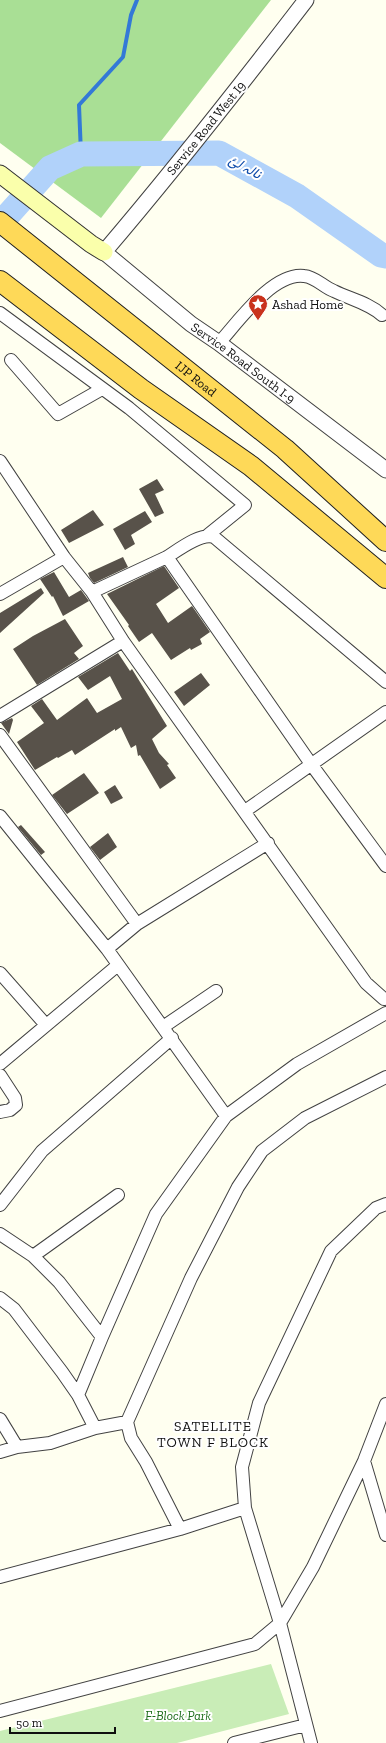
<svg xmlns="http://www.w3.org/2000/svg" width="386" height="1743" viewBox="0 0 386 1743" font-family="'Zilla Slab',Vazirmatn,serif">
<rect width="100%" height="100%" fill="#fffff0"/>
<path fill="#c9edb7" d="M 271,1664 L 289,1714 L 177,1743 L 0,1743 L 0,1731 Z"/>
<path fill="#a9df95" d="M 0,0 L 271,0 L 101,218 L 0,143 Z"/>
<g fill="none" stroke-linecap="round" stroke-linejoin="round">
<path stroke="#3379d7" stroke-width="4" d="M 81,154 L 79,105 L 123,57 L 131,15 L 137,0"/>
<path stroke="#b1d2fa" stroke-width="25" d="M 0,224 L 50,168 L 81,154 L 219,153 L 297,196 L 381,255 L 386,256"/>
</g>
<path fill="#58524a" d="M 157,479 L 164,490 L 155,494 L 164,513 L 155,517 L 139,489 Z
M 93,510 L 104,525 L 69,543 L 61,530 Z
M 145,511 L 152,522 L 131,535 L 135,544 L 125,550 L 113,529 Z
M 123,557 L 128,567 L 94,583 L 90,578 L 88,573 Z
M 164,566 L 179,588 L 156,604 L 168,623 L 192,606 L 210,632 L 200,639 L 202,644 L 191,650 L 190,648 L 171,660 L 152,633 L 139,642 L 128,626 L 129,625 L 107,594 Z
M 54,572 L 69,597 L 81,590 L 89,601 L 63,616 L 53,596 L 52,597 L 40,579 Z
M 41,588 L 44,593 L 0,633 L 0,613 Z
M 65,619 L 83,646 L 74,653 L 79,659 L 37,685 L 13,649 L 33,636 Z
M 118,653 L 130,671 L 132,669 L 167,726 L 152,739 L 159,753 L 169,764 L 167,765 L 176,778 L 160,789 L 140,755 L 138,756 L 136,745 L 131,748 L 121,727 L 115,731 L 115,729 L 75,755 L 72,750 L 58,758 L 57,757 L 35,770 L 17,742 L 44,723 L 31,706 L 42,699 L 57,720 L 87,698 L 97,713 L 122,699 L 110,676 L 88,690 L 78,677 Z
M 201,673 L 210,685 L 184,706 L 174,692 Z
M 12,718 L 13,720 L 9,734 L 1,723 Z
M 84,773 L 99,793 L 67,814 L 52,795 Z
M 115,785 L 123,798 L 111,804 L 104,792 Z
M 21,825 L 45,852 L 41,855 L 18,827 Z
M 108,833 L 117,847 L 100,860 L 90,847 Z"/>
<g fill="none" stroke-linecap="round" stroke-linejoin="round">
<defs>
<path id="minor" d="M 0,313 L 129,408 L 245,505 L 208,535
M 219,343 C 238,322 273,272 304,276 C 316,277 323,287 334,291 C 350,299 369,303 382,315
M 11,360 L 58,414 L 102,389
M 0,461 L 64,557 L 92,592 L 123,641 L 366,983 L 384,999
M 92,592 L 167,557
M 0,594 L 64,557
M 386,682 L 214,537 C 201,532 178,550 167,557 L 311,764 L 386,866
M 0,716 L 123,641
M 0,735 L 137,924
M 245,811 L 386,712
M 0,816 L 107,949 L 226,1116 L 156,1214 L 102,1337 L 78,1395
M 107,949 L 137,924 L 268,843
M 0,973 L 46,1025
M 163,1027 L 216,991
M 0,1064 L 118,965
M 0,1075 L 15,1098 L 16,1105 L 10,1110 L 0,1112
M 226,1116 L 297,1064 L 386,1013
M 0,1205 L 42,1151 L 172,1038
M 0,1234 L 33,1256 L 59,1282 L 102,1337
M 33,1256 L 118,1195
M 0,1298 L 14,1309 L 62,1372 L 78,1395 L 95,1428
M 0,1419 L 17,1447
M 0,1452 L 17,1447 L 50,1443 L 95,1428 L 127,1422
M 364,1461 L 386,1535
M 180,1529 L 146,1462 L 131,1438 L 127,1422 L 191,1278 L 238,1187 L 262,1151 L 305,1118 L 386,1077
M 0,1577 L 180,1529 L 245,1508
M 0,1711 L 255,1644 L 280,1623 L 313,1567 L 364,1461 L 386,1404
M 234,1743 L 306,1725
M 311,1743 L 280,1623 L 245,1508 L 242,1467 L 259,1403 L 331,1251 L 376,1208 L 386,1204"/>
<g id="tertiary">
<path id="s1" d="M 306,0 C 240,86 174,170 104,252 L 191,324 L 219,343 L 386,470"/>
</g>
<path id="secondary" d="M 0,174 L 91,244 L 104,252"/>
<g id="trunk">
<path id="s2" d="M 0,222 L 285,449 L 386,541"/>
<path d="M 0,281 L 141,389 L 251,466 L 386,578"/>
</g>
</defs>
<use href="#minor" stroke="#424242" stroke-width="14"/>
<use href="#tertiary" stroke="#424242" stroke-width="17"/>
<use href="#secondary" stroke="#313131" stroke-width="19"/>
<use href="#trunk" stroke="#202020" stroke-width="22"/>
<use href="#minor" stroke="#fff" stroke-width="12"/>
<use href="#tertiary" stroke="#fff" stroke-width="15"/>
<use href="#secondary" stroke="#faffab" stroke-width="17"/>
<use href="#trunk" stroke="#fed958" stroke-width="20"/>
</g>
<defs>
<symbol id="sight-pin" viewBox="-11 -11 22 30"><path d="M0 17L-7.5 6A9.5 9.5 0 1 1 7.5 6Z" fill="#c9321c" stroke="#fff"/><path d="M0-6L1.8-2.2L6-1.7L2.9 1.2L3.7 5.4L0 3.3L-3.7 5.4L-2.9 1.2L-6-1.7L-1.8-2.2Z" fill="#fff"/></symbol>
</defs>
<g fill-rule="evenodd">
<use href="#sight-pin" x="247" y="293" width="22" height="30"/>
</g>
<g text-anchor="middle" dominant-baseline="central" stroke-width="4" stroke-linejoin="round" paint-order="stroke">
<g font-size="13" fill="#0f0f0f" stroke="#fff">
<text transform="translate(206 128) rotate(-51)">Service Road West I9</text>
<text stroke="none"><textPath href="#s1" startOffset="501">Service Road South I-9</textPath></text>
<text stroke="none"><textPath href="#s2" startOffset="251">IJP Road</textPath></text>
</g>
<g font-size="13" fill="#0f0f0f" stroke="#fff" text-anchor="start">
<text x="272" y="304">Ashad Home</text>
</g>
<g font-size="13" font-style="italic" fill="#1c6c1a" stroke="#fff">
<text x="178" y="1715">F-Block Park</text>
</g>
<g font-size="14" font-style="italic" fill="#0e4baa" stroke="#fff">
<text transform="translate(245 167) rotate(29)">نالہ لئ</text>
</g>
<g font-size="14" letter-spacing="1" fill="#0f0f0f" stroke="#fff">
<text x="213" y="1426">SATELLITE<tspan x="213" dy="16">TOWN F BLOCK</tspan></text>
</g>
</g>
<path d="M10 1727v6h105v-6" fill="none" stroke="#0f0f0f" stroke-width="2"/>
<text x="16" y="1727" font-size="12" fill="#0f0f0f" stroke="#ffffff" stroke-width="3" paint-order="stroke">50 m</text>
</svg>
